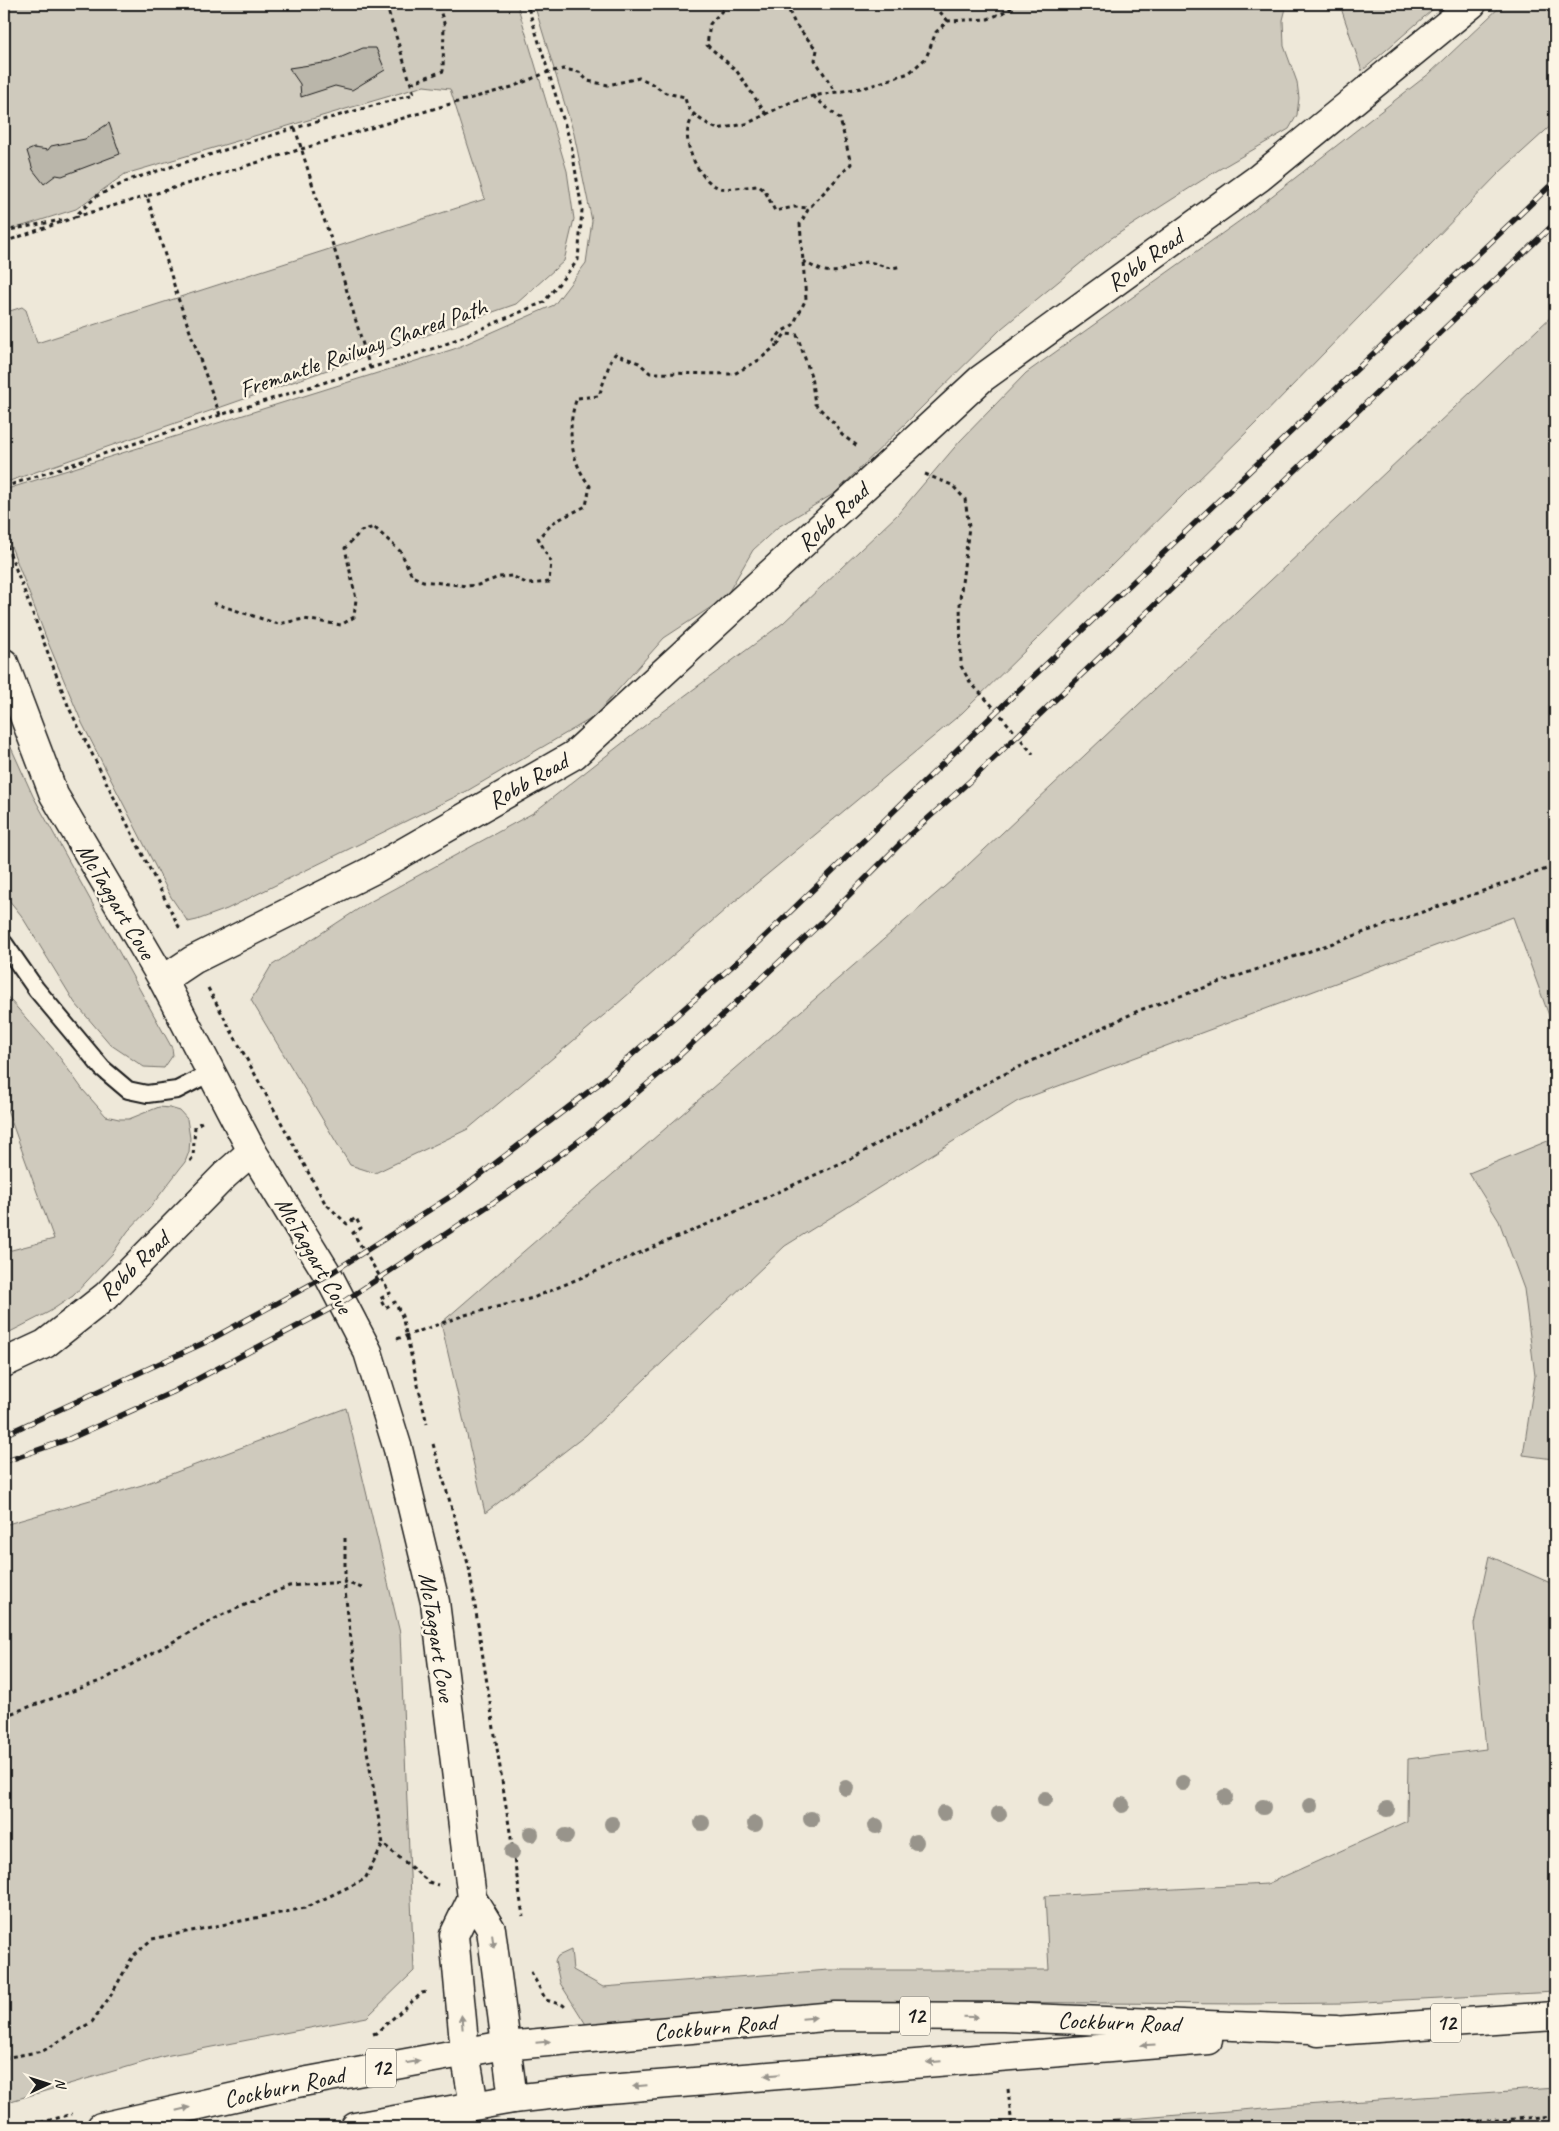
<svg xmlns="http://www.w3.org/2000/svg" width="1559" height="2131" viewBox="0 0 1559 2131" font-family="Caveat,sans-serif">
<rect width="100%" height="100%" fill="#eee8d9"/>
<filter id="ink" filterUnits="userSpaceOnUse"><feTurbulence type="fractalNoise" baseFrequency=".02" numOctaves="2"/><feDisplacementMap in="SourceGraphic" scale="10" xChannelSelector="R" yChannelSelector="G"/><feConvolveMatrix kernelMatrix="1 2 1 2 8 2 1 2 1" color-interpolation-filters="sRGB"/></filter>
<g filter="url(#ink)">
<path fill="#cfcabd" stroke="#76736c" d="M 4,4 L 517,4 L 567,171 L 574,219 L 564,261 L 516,304 L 4,483 L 4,313 L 22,307 L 26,310 L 37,343 L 485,199 L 450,89 L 424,86 L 125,174 L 76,209 L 4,232 Z
M 534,4 L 1287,4 L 1283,20 L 1284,46 L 1297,82 L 1299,98 L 1297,115 L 1289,129 L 1218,170 L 1110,239 L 1002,328 L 835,493 L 778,527 L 753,550 L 725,598 L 664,638 L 594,717 L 467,791 L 227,909 L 197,920 L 188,922 L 171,897 L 82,723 L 47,640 L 4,528 L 4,490 L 454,349 L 554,305 L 586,263 L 592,221 L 574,134 Z
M 1351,4 L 1439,4 L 1362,71 L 1342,11 Z
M 1503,4 L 1555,4 L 1555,122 L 1500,172 L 1255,424 L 962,713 L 734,902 L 616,1005 L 468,1129 L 375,1173 L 350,1165 L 251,1000 L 271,966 L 366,904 L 533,813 L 652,720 L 783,623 L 898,514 L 960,441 L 1026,373 L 1241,220 L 1430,73 Z
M 1555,313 L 1555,1032 L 1513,917 L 1018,1101 L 785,1246 L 586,1435 L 485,1513 L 441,1323 L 951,881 Z
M 4,732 L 33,796 L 172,1048 L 173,1055 L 164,1068 L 144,1067 L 111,1045 L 75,1003 L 21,915 L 4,894 Z
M 4,993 L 55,1051 L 83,1090 L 106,1116 L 119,1119 L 129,1119 L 159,1107 L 170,1108 L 180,1111 L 187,1119 L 190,1138 L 189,1152 L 185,1162 L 149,1209 L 128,1231 L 113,1253 L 73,1296 L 49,1312 L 4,1335 L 4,1252 L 54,1239 L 4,1101 Z
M 1555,1138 L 1555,1452 L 1553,1459 L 1523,1455 L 1535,1376 L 1524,1289 L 1499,1221 L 1469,1173 Z
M 346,1408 L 400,1633 L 414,1971 L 367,2017 L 165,2056 L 4,2103 L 4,1525 L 142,1485 Z
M 1489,1556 L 1555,1585 L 1555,1992 L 1345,2003 L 1246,2004 L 950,2002 L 839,2005 L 587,2026 L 560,1983 L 555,1961 L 558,1956 L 571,1950 L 573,1970 L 603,1987 L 829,1970 L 1049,1970 L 1045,1896 L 1267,1884 L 1407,1821 L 1408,1759 L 1486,1749 L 1474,1624 Z
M 1555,2088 L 1555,2127 L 1031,2127 L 1290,2106 Z"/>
<path fill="#bab6aa" stroke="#1c1c1c" d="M 363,48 L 376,48 L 385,70 L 352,90 L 335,86 L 301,97 L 300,84 L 289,68 L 330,62 Z
M 109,123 L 120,154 L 62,176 L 56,175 L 44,184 L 33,170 L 27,151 L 34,148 L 48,150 L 51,146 L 85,139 Z"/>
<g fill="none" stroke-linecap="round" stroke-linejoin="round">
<defs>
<path id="service" d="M 4,943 L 36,989 L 102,1068 L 128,1090 L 147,1094 L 177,1090 L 212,1072"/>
<path id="minor" d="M 4,663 L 54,795 L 163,980 L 252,1151 L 328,1275 L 368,1352 L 398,1449 L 435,1602 L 472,1898 L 491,1929 L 513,2099
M 472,1898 L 454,1935 L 465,2053 L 474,2105"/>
<path id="tertiary" d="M 163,980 L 193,960 L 373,870 L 574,755 L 981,379 L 1259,178 L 1472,4
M 4,1363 L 45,1344 L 106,1296 L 225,1175 L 252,1151"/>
<path id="primary" d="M 1318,2032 L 1555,2016
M 101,2127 L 297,2083 L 494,2047 L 835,2016 L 1003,2017 L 1336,2030
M 355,2127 L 513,2099 L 584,2091 L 1208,2040"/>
</defs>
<use href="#service" stroke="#1c1c1c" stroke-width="20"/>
<use href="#minor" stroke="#1c1c1c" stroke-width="31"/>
<use href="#tertiary" stroke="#1c1c1c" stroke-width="31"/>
<use href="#primary" stroke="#1c1c1c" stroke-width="31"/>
<path stroke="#1c1c1c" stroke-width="3" stroke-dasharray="4 4" stroke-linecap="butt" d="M 728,4 L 710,24 L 707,45 L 736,70 L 766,114
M 786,4 L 795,24 L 817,50 L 815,60 L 835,91
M 938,4 L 940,12 L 948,21
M 411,83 L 443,71 L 444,23 L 438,4
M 813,96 L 840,119 L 851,164 L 809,208 L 800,224 L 806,299 L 793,325 L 781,332 L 774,341 L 777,345 L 785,334 L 797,335 L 811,376 L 815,404 L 836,425 L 842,435 L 859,447
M 694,114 C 692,118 689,124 688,129 C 684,147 700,182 720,188 C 726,190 751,186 759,186 L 765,191 L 775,211 L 794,207 L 809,208
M 295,128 L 316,196 L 334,248 L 370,368
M 75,217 L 147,196
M 4,231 L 62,220
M 4,242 L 73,218 L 97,196 L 132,179 L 295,128 L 414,94 L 386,4
M 803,261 C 818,270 831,276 848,268 C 854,266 860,262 867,262 C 882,263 884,271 901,266
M 220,415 L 178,298 L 147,196 L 443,106 L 512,87 L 548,72 L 563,69 L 579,72 L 588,81 L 608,85 L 639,78 L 649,82 L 666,93 L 685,97 C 687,114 703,121 717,129 L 746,124 L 789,103 L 813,96 L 867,87 L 909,73 L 926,58 L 936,32 L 948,21 L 988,19 L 1009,10 L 1014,4
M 925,474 L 952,485 L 965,499 L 969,527 L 960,599 L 961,666 L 970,682 L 997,711 L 1033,754
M 4,487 L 220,415 L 441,346 L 544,302 L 578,260 L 582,210 L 571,144 L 527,4
M 4,538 L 69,708 L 181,931
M 213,603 L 278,624 L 304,619 L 341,625 L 354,617 L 356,599 L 345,548 L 361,531 L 374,527 L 401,552 L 412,576 L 423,581 L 467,586 L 478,585 L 499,577 L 512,576 L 528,584 L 549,582 L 551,562 L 538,538 L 554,522 L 586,506 L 590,486 C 570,461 566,427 577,398 L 599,396 L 610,362 L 615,354 L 639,363 L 650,373 L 734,374 L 759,360 L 777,345
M 208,988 L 325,1203 L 347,1224 L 356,1218 L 361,1228 L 353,1233 L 390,1293 L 380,1299 L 385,1308 L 395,1302 L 402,1316 L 427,1424
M 190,1161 L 193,1157 L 195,1126 L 202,1122
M 397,1339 L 465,1315 L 533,1298 L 715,1221 L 854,1157 L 996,1078 L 1140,1010 L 1555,866
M 433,1444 L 469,1567 L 523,1916
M 345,1538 L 345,1591 L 359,1704 L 383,1844 L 429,1882 L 438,1885
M 4,1716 L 103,1680 L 224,1614 L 289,1586 L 345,1582 L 362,1588
M 531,1972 L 546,2000 L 563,2005 L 566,2008
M 373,2034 L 376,2033 L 422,1993 L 427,1992
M 4,2058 L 43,2051 L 92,2022 L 111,1995 L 133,1956 L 152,1939 L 305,1908 L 365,1879 L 383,1844
M 1008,2089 L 1012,2127
M 25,2127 L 72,2114
M 1287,2127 L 1486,2121 L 1555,2116"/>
<use href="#service" stroke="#fcf5e5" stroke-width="16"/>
<use href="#minor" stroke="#fcf5e5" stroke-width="28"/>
<use href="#tertiary" stroke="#fcf5e5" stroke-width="28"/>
<use href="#primary" stroke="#fcf5e5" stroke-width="28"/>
<defs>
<path id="rail" d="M 4,1435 L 206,1342 L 328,1275 L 459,1191 L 600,1083 L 756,945 L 997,711 L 1555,181
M 4,1462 L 69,1439 L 173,1392 L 343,1302 L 515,1188 L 587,1135 L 664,1070 L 822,922 L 906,838 L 970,781 L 1555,223"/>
</defs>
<use href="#rail" stroke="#1c1c1c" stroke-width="5.5"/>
<use href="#rail" stroke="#fcf5e5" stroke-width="4" stroke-dasharray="11" stroke-linecap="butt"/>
</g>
<g fill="#98948b">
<circle cx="1183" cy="1783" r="8"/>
<circle cx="846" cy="1788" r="8"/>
<circle cx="1225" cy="1797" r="8"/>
<circle cx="1045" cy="1799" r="8"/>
<circle cx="1122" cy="1805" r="8"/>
<circle cx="1310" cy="1806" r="8"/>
<circle cx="1263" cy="1807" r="8"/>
<circle cx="1387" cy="1809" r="8"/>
<circle cx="944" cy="1813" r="8"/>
<circle cx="999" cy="1814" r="8"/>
<circle cx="811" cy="1819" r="8"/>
<circle cx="702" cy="1823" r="8"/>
<circle cx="612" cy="1824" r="8"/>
<circle cx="755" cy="1824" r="8"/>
<circle cx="876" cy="1826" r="8"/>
<circle cx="531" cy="1834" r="8"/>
<circle cx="566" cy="1836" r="8"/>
<circle cx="916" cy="1842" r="8"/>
<circle cx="512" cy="1852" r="8"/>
</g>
<defs><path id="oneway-solid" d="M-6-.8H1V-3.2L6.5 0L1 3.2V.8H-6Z" transform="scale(1.25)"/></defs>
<g fill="#97938b">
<use href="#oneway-solid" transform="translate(493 1941) rotate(82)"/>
<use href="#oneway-solid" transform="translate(971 2017) rotate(1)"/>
<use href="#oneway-solid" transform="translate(809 2018) rotate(-5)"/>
<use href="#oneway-solid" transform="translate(462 2022) rotate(-95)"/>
<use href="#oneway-solid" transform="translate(543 2042) rotate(-5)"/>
<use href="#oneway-solid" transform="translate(1148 2045) rotate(176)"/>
<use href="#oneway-solid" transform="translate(413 2062) rotate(-10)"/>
<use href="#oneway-solid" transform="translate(934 2062) rotate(175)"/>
<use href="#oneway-solid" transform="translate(772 2075) rotate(175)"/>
<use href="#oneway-solid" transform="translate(640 2086) rotate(175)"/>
<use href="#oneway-solid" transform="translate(183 2109) rotate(-13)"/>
</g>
</g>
<g text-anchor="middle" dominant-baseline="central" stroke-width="5" stroke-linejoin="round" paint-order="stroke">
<g fill="#fcf5e5" stroke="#5f5d58" stroke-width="1">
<rect x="900" y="1996.5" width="30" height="39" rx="4"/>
<rect x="1431" y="2003.5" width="30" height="39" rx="4"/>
<rect x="366" y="2048.5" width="30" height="39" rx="4"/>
</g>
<g font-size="22" font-weight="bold" fill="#1c1c1c">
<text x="915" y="2016">12</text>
<text x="1446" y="2023">12</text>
<text x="381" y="2068">12</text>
</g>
<g font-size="24" fill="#1c1c1c" stroke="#fcf5e5">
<text transform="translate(1145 260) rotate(-36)">Robb Road</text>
<text transform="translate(363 348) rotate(-19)">Fremantle Railway Shared Path</text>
<text transform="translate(833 517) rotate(-43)">Robb Road</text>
<text transform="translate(528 781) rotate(-30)">Robb Road</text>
<text transform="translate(116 901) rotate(59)">McTaggart Cove</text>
<text transform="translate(314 1255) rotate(60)">McTaggart Cove</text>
<text transform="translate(134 1266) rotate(-44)">Robb Road</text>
<text transform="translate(437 1637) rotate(81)">McTaggart Cove</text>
<text transform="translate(1119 2022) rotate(2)">Cockburn Road</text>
<text transform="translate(715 2027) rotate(-5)">Cockburn Road</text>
<text transform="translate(284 2087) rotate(-12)">Cockburn Road</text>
</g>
</g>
<rect width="1559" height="2131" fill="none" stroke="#fcf5e5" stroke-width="20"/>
<rect x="10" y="10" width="1539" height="2111" fill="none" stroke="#1c1c1c" stroke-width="2" filter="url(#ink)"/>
<g transform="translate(48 2084) rotate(86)" stroke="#fcf5e5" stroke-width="4" paint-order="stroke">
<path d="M0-4L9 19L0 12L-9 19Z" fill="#1c1c1c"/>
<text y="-8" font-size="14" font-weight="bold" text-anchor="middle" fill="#1c1c1c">N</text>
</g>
</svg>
